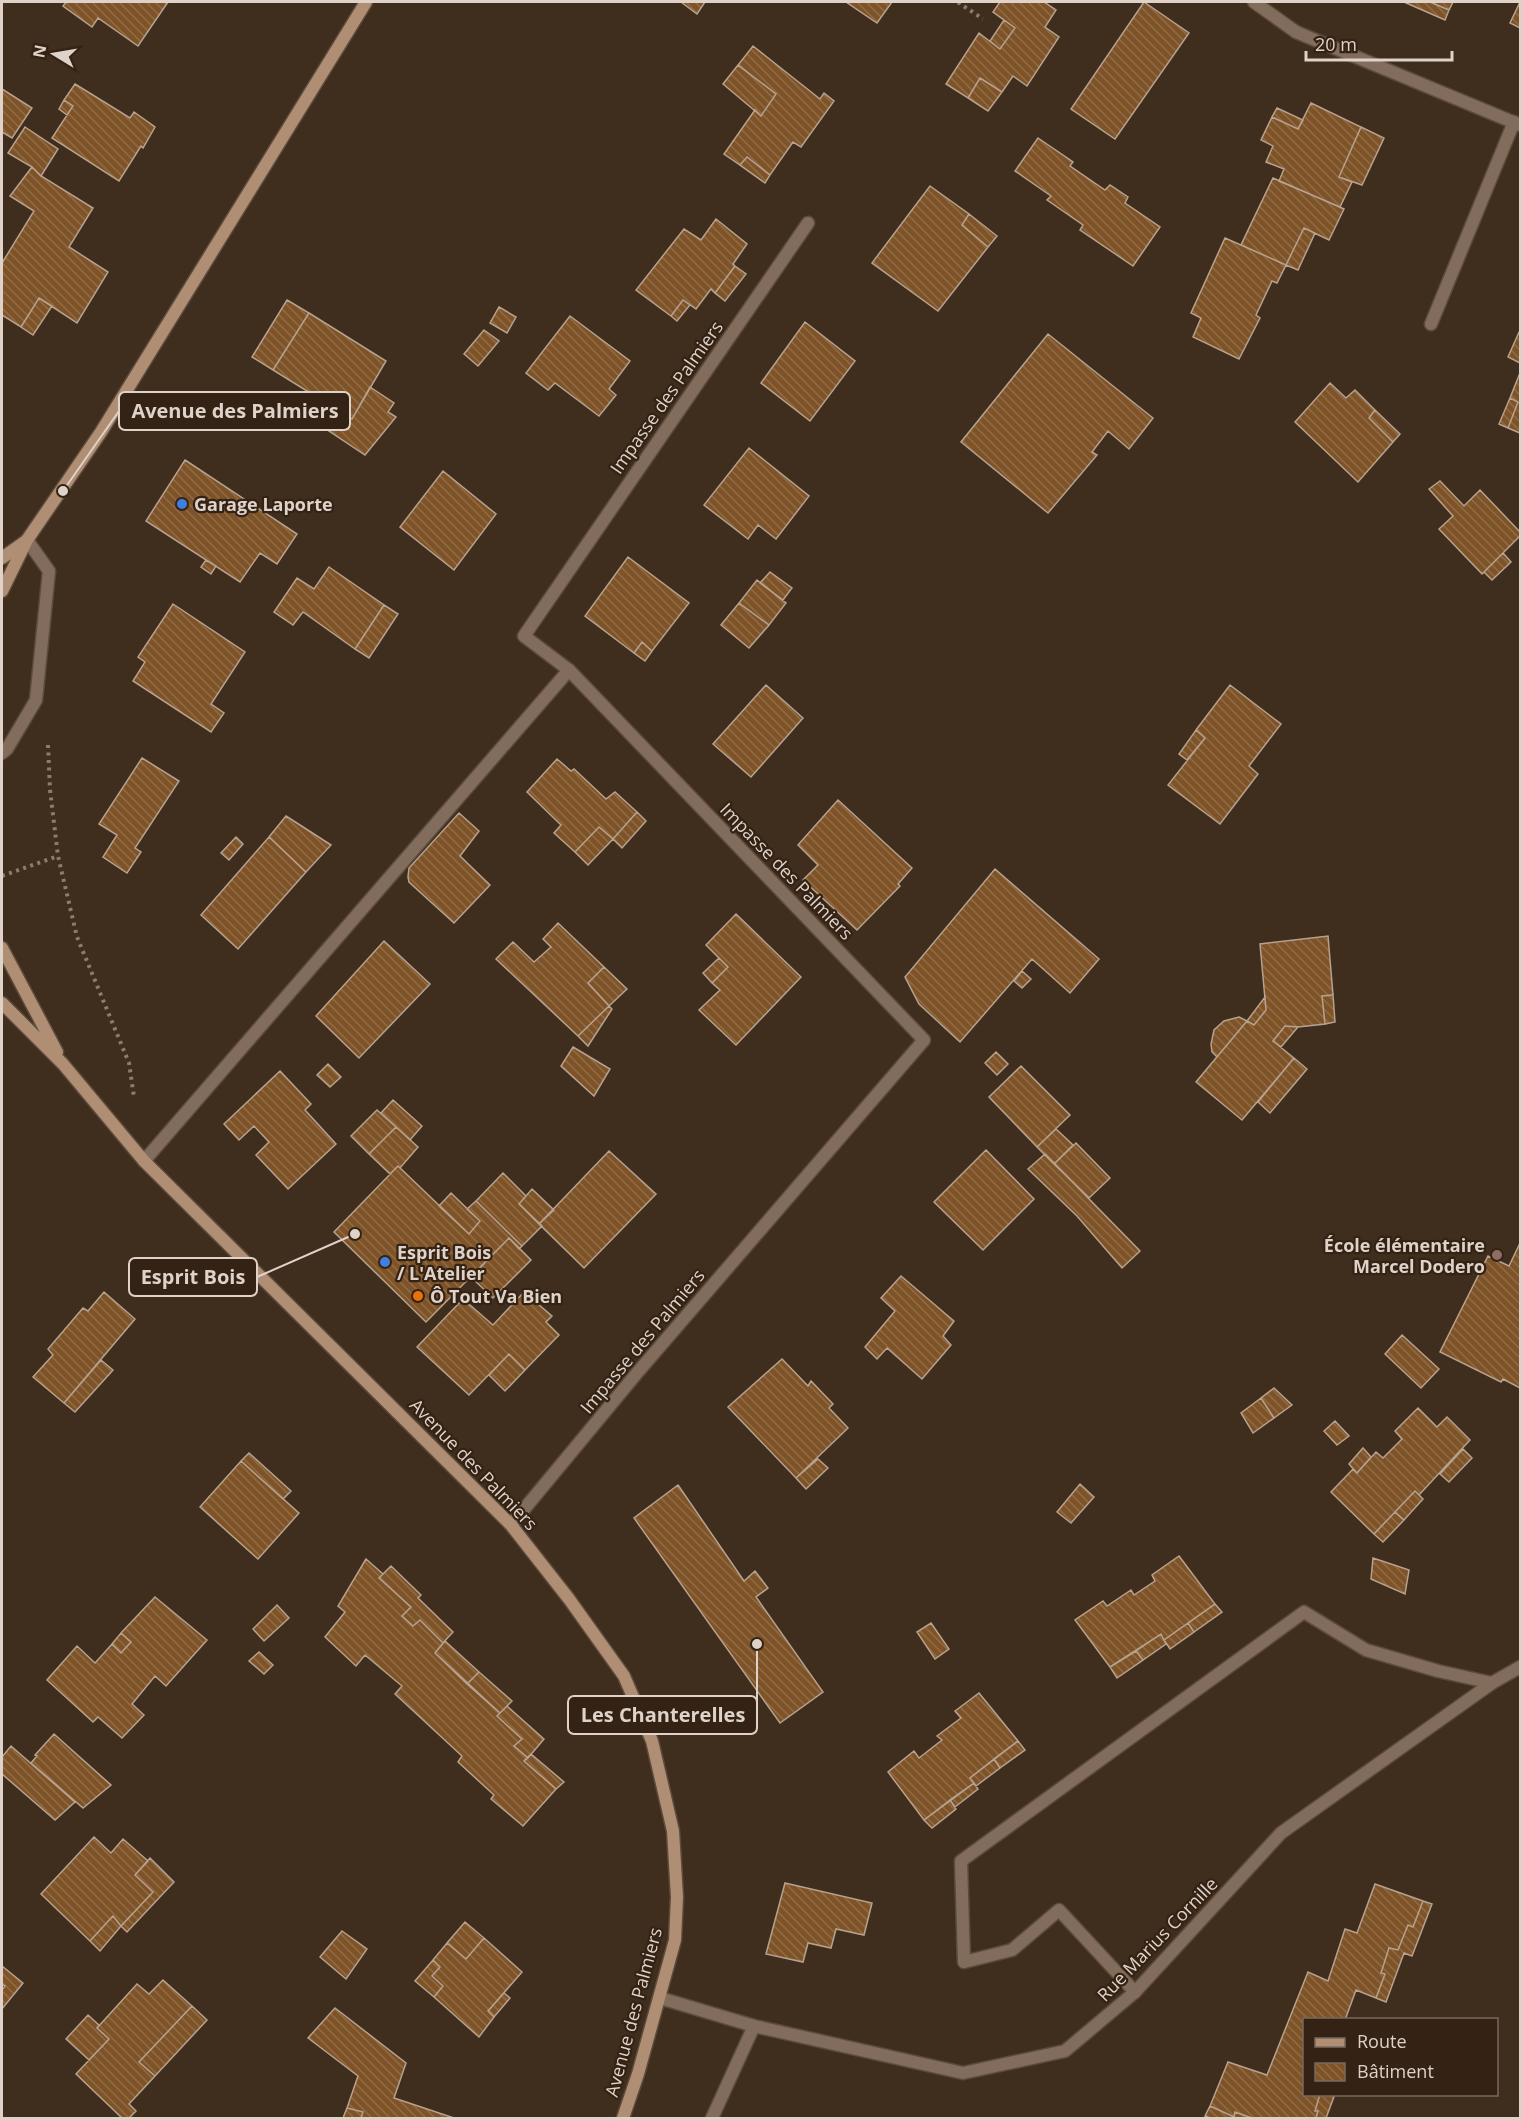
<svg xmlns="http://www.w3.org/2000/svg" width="1522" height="2120" viewBox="0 0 1522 2120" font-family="'Open Sans',sans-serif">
<defs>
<pattern id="building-back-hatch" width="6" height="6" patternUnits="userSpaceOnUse" patternTransform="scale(1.5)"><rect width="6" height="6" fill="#7f5328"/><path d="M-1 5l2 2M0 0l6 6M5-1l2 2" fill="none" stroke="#916b46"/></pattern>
</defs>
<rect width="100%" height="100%" fill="#3f2d1d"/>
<path fill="url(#building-back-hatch)" stroke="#b7a28f" stroke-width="1.5" d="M 66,2 L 168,2 L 138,46 L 98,18 L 92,27 L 63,6 Z
M 681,2 L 705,2 L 697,14 Z
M 846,2 L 892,2 L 877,23 Z
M 1000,2 L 1044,2 L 1056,10 L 1045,27 L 1059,37 L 1027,86 L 1013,76 L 1002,92 L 980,78 L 968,98 L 946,84 L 979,33 L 1000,49 L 1015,28 L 993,12 Z
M 1144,2 L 1189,33 L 1115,139 L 1071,109 Z
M 1404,2 L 1430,2 L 1449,10 L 1445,20 Z
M 1430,2 L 1453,2 L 1449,10 Z
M 1520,2 L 1520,28 L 1510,23 Z
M 1004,20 L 1015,28 L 1000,49 L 990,41 Z
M 753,46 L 820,99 L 824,93 L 834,101 L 801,147 L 793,142 L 770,175 L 747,157 L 740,165 L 724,154 L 755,110 L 761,116 L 776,94 L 738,65 Z
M 738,65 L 776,94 L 761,116 L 723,84 Z
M 980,78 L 1002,92 L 988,111 L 968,98 Z
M 75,84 L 130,118 L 134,112 L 155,127 L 143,148 L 141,146 L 119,181 L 52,138 L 73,106 L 64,100 Z
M 2,89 L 32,108 L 12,138 L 2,132 Z
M 64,100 L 73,106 L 67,115 L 59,109 Z
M 1311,103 L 1361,127 L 1339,177 L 1352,182 L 1340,207 L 1279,181 L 1284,169 L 1266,162 L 1273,146 L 1261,140 L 1272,117 L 1298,129 Z
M 1277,108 L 1303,120 L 1298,129 L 1272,117 Z
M 25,127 L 58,149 L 41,176 L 32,167 L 8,153 Z
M 1361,127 L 1384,138 L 1362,185 L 1339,177 Z
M 1038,138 L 1073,162 L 1070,166 L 1105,190 L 1110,185 L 1128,197 L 1125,203 L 1160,227 L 1133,266 L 1080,230 L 1083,225 L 1047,200 L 1051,196 L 1015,171 Z
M 747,157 L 770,175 L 765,183 L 740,165 Z
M 32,167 L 41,176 L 93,208 L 69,247 L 108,272 L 77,323 L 39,298 L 21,327 L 2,315 L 2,263 L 34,211 L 10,196 Z
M 1273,178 L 1344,209 L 1329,240 L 1304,228 L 1286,265 L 1241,245 Z
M 930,186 L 969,214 L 962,225 L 988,247 L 938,311 L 872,263 Z
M 969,214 L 997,236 L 988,247 L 962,225 Z
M 716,219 L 747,244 L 733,264 L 735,266 L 715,293 L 711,289 L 696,309 L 683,300 L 671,316 L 636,290 L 684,229 L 701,240 Z
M 1304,228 L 1315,233 L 1298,270 L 1286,265 Z
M 1225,238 L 1286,265 L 1277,283 L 1272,281 L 1256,315 L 1260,318 L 1239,359 L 1193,337 L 1201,318 L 1191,313 Z
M 735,266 L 746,274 L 725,301 L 715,293 Z
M 39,298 L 52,306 L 33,335 L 21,327 Z
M 287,300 L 309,313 L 273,370 L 252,357 Z
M 683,300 L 690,305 L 677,321 L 671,316 Z
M 499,307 L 516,317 L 507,333 L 490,323 Z
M 309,313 L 386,361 L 352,419 L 273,370 Z
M 570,316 L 630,361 L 609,389 L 616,395 L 599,416 L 555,383 L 548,390 L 526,373 Z
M 805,322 L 855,361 L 810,421 L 761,383 Z
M 484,330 L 499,341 L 478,366 L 464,354 Z
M 1520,330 L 1520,363 L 1508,357 Z
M 1048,334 L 1153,418 L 1129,449 L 1108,431 L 1092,452 L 1097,455 L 1048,513 L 961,442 Z
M 1520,373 L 1520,433 L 1508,428 L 1518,402 L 1510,398 Z
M 1330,383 L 1346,398 L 1355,390 L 1375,410 L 1369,418 L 1393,442 L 1358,482 L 1295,422 Z
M 370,387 L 394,403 L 388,412 L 396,417 L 365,455 L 317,423 L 329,405 L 352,419 Z
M 1510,398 L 1518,402 L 1508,428 L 1499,424 Z
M 1375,410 L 1400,434 L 1393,442 L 1369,418 Z
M 749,448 L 809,496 L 776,539 L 758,525 L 748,539 L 704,505 Z
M 185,460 L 297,534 L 277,564 L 260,553 L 240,582 L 146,521 Z
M 443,471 L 496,514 L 454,570 L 400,527 Z
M 1440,481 L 1464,506 L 1480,490 L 1520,532 L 1520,536 L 1482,574 L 1439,529 L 1453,516 L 1429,489 Z
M 1503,553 L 1511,562 L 1492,580 L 1484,572 Z
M 628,557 L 689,603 L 652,651 L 642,642 L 634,653 L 585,616 Z
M 206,560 L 216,566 L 211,574 L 201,567 Z
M 329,567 L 384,605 L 355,649 L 303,612 L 293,625 L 274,612 L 297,578 L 314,589 Z
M 770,572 L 792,588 L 783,600 L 760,583 Z
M 757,580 L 786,603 L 769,625 L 739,603 Z
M 739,603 L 769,625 L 749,648 L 721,625 Z
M 173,604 L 245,652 L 211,704 L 224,713 L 211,732 L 133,681 L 145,662 L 138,657 Z
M 384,605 L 398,614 L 369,658 L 355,649 Z
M 642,642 L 652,651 L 645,661 L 634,653 Z
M 766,685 L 803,718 L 751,777 L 713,744 Z
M 1230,685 L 1281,724 L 1249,766 L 1258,774 L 1220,824 L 1168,785 L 1205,738 L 1196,730 Z
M 1196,730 L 1205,738 L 1187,760 L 1179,754 Z
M 142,758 L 179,781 L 135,848 L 141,852 L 127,873 L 103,857 L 117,835 L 99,824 Z
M 557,759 L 571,771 L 574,769 L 606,799 L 615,792 L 637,812 L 613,839 L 599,827 L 575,852 L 554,833 L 561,825 L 527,792 Z
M 838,800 L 912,868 L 898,884 L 900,886 L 857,930 L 803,880 L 818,865 L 798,845 Z
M 637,812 L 646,821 L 622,848 L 613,839 Z
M 459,813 L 479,831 L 460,856 L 490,885 L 454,923 L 409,882 L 408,877 L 409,868 Z
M 286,816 L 331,845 L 306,872 L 269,837 Z
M 599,827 L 613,839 L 588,865 L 575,852 Z
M 236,837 L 243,844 L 229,860 L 221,853 Z
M 269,837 L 306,872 L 238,949 L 201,915 Z
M 995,869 L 1099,959 L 1070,993 L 1032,959 L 960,1042 L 919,1004 L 905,977 Z
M 736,914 L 801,977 L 736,1045 L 699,1010 L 720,990 L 712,983 L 728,967 L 706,945 Z
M 558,923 L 604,967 L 588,983 L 609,1006 L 578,1036 L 496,959 L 513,942 L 534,962 L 551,947 L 543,939 Z
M 1328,936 L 1333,995 L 1322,996 L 1325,1024 L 1298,1027 L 1285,1026 L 1273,1041 L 1294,1058 L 1242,1120 L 1196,1082 L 1247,1021 L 1254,1025 L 1266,1010 L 1260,944 Z
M 384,941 L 430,984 L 359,1058 L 316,1016 Z
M 719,958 L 728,967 L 712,983 L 703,973 Z
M 604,967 L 627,989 L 609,1006 L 588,983 Z
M 1022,971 L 1031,979 L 1022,988 L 1014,981 Z
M 1333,995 L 1335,1022 L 1325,1024 L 1322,996 Z
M 1265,997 L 1266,1010 L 1254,1025 L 1247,1021 Z
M 609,1006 L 612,1009 L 588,1046 L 578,1036 Z
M 1239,1017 L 1247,1021 L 1217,1057 L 1212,1052 L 1211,1044 L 1214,1030 L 1224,1021 Z
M 1285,1026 L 1298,1027 L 1281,1047 L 1273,1041 Z
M 573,1047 L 610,1069 L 594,1096 L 561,1066 Z
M 996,1052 L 1008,1064 L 997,1075 L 985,1063 Z
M 1294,1058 L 1307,1069 L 1270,1113 L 1258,1102 Z
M 328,1064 L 341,1077 L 330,1087 L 317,1075 Z
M 1021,1066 L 1070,1115 L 1037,1147 L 989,1097 Z
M 280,1071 L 311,1104 L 305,1110 L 336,1144 L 288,1189 L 256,1155 L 269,1142 L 254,1126 L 239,1140 L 224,1124 Z
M 393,1100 L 422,1126 L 410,1140 L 381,1113 Z
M 377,1110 L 396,1127 L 369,1154 L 351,1136 Z
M 396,1127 L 418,1147 L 400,1168 L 398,1166 L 390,1174 L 369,1154 Z
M 1056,1129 L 1073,1145 L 1054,1164 L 1037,1147 Z
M 1076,1143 L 1110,1178 L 1089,1198 L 1054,1164 Z
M 986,1150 L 1034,1199 L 983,1250 L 934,1202 Z
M 609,1151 L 656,1194 L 584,1268 L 539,1224 Z
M 1045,1154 L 1140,1251 L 1122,1268 L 1077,1216 L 1028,1169 Z
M 398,1166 L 469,1234 L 480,1221 L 467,1209 L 476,1201 L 522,1246 L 519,1249 L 509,1238 L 426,1322 L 334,1232 Z
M 503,1173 L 526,1196 L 519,1204 L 542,1226 L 522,1246 L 476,1201 Z
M 532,1189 L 554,1210 L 539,1224 L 519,1204 Z
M 451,1193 L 480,1221 L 469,1234 L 439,1206 Z
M 509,1238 L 531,1260 L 493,1298 L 471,1277 Z
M 1520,1243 L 1520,1388 L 1503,1379 L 1501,1382 L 1440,1352 L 1488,1256 L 1509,1266 Z
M 901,1276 L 954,1321 L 943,1336 L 951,1345 L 922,1379 L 887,1348 L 877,1359 L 865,1347 L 895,1311 L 881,1298 Z
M 104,1292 L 135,1319 L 64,1403 L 33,1377 L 53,1355 L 48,1349 L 83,1308 L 88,1311 Z
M 524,1292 L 552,1316 L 546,1322 L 559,1335 L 525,1370 L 509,1354 L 469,1395 L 417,1347 L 463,1299 L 493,1325 Z
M 1402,1335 L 1439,1369 L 1421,1388 L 1385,1354 Z
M 509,1354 L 525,1370 L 505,1391 L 489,1375 Z
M 782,1359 L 808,1386 L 811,1381 L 833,1404 L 829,1408 L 848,1428 L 796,1478 L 728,1407 Z
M 101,1360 L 113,1370 L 75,1412 L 64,1403 Z
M 1274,1388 L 1292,1405 L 1274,1418 L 1261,1398 Z
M 1261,1398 L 1274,1418 L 1253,1433 L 1241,1413 Z
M 1418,1408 L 1437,1427 L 1447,1417 L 1470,1440 L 1419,1495 L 1415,1491 L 1374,1534 L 1331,1492 L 1353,1469 L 1357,1473 L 1376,1452 L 1383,1458 L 1402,1439 L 1395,1431 Z
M 1335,1421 L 1349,1436 L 1337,1445 L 1324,1431 Z
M 1363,1448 L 1371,1457 L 1357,1473 L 1349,1464 Z
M 1463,1449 L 1472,1458 L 1449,1482 L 1440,1474 Z
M 249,1453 L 291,1491 L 283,1499 L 241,1461 Z
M 818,1459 L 828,1468 L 806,1489 L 796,1478 Z
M 241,1461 L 299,1513 L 258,1559 L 200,1507 Z
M 1080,1484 L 1094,1497 L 1071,1523 L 1057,1512 Z
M 678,1485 L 744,1581 L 755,1571 L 768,1588 L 756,1597 L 823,1692 L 780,1723 L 634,1518 Z
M 1415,1491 L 1423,1499 L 1404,1520 L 1395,1512 Z
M 1395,1512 L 1404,1520 L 1383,1542 L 1374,1534 Z
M 1179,1556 L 1215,1604 L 1164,1640 L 1161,1634 L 1110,1667 L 1075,1620 L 1103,1601 L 1107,1606 L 1131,1590 L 1134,1595 L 1155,1581 L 1152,1575 Z
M 1373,1558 L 1409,1570 L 1405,1594 L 1371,1579 Z
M 366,1559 L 383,1574 L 379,1578 L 411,1607 L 402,1616 L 413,1626 L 420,1620 L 443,1643 L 435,1653 L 500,1713 L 497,1716 L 522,1739 L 514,1746 L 528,1758 L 524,1761 L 556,1789 L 523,1826 L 491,1799 L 494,1795 L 458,1762 L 462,1756 L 395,1694 L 402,1686 L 365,1655 L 356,1666 L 325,1637 L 345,1612 L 338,1606 Z
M 391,1566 L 421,1595 L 418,1598 L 453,1632 L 443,1643 L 420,1620 L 413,1626 L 402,1616 L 411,1607 L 379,1578 Z
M 155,1597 L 207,1640 L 166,1686 L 155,1676 L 132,1704 L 144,1715 L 122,1738 L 98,1717 L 93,1722 L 47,1680 L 77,1646 L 95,1663 L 112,1644 L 121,1653 L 131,1642 L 121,1633 Z
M 1215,1604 L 1222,1612 L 1194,1632 L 1188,1623 Z
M 277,1605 L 289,1618 L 264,1641 L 253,1629 Z
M 931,1623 L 949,1649 L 935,1659 L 917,1632 Z
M 1188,1623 L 1194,1632 L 1170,1649 L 1164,1640 Z
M 121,1633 L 131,1642 L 121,1653 L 112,1644 Z
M 1161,1634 L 1166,1644 L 1143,1660 L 1136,1651 Z
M 445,1641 L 479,1672 L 467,1684 L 435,1653 Z
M 1136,1651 L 1143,1660 L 1117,1678 L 1110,1667 Z
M 259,1652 L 273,1665 L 264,1674 L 249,1661 Z
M 479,1672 L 512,1701 L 500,1713 L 467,1684 Z
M 979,1693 L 1018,1741 L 970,1778 L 974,1783 L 924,1820 L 888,1772 L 914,1751 L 919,1758 L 942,1740 L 937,1736 L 961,1718 L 955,1711 Z
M 507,1706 L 544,1739 L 528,1758 L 514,1746 L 522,1739 L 497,1716 Z
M 54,1734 L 111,1785 L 83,1808 L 31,1763 L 37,1756 L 35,1755 Z
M 1018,1741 L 1025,1750 L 1000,1768 L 994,1759 Z
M 11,1746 L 75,1802 L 55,1820 L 2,1774 L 2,1757 Z
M 531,1754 L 564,1782 L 556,1789 L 524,1761 Z
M 994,1759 L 1000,1768 L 976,1786 L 970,1778 Z
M 974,1783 L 978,1789 L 955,1807 L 950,1800 Z
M 950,1800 L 956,1809 L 932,1828 L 924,1820 Z
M 94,1837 L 111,1853 L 123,1839 L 148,1861 L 135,1875 L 153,1892 L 121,1926 L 113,1916 L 90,1941 L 41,1894 Z
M 150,1858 L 174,1882 L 127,1932 L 121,1926 L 153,1892 L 135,1875 Z
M 785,1883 L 872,1903 L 864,1935 L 836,1929 L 831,1948 L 808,1943 L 803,1962 L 766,1954 Z
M 1375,1884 L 1423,1901 L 1413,1927 L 1408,1925 L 1398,1950 L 1389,1948 L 1381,1973 L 1385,1974 L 1376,1998 L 1356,1990 L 1345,2020 L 1304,2020 L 1304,2094 L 1320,2094 L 1315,2111 L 1318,2111 L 1316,2118 L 1252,2118 L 1235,2112 L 1234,2117 L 1210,2106 L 1228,2062 L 1267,2075 L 1308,1972 L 1328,1981 L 1345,1929 L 1357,1933 Z
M 1423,1901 L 1432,1904 L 1412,1956 L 1404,1953 L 1386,2002 L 1376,1998 L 1385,1974 L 1381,1973 L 1389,1948 L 1398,1950 L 1408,1925 L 1413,1927 Z
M 113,1916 L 121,1926 L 100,1951 L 90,1941 Z
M 465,1922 L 484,1938 L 466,1959 L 447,1943 Z
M 342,1931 L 367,1949 L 346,1979 L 320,1957 Z
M 484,1938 L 522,1972 L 488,2011 L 494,2017 L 479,2037 L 434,1997 L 443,1986 L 432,1976 L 440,1967 L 433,1960 L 447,1943 L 466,1959 Z
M 433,1960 L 440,1967 L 432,1976 L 443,1986 L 434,1997 L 415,1981 Z
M 2,1966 L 23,1983 L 2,2009 L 2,1990 L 5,1986 L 2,1984 Z
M 163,1980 L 192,2006 L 139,2062 L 155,2076 L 129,2104 L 136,2111 L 129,2118 L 122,2118 L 76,2074 L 109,2039 L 97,2028 L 137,1984 L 149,1994 Z
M 504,1993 L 510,1998 L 494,2017 L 488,2011 Z
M 192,2006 L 207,2020 L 155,2076 L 139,2062 Z
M 335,2008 L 406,2063 L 394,2098 L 454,2118 L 361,2118 L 363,2112 L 347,2108 L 358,2076 L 308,2038 Z
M 88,2015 L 99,2025 L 97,2028 L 109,2039 L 89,2060 L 66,2039 Z
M 1320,2094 L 1335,2094 L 1326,2118 L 1316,2118 L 1318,2111 L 1315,2111 Z
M 1210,2106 L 1234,2117 L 1235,2112 L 1252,2118 L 1210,2118 L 1205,2116 Z
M 347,2108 L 363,2112 L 361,2118 L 343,2118 Z"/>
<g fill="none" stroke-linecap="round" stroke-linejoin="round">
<defs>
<path id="lane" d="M 1254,2 L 1296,32
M 1431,324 L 1514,122
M 2,753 L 7,749 L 36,700 L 49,571 L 27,540
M 144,1161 L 569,670
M 1135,1992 L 1059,1910 L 1012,1950 L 964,1962 L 961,1861 L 1304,1612 L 1366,1650 L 1438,1671 L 1492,1683
M 712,2118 L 754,2026"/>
<path id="street" d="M 1296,32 L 1520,125
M 511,1525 L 637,1373 L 924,1040 L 569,670 L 524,636 L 808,223
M 660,1998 L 754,2026 L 963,2073 L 1065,2051 L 1135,1992 L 1281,1833 L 1492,1683 L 1520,1667"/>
<path id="secondary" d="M 2,558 L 26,541
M 2,591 L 27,540 L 101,432 L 366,2
M 2,948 L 57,1052
M 2,1003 L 63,1064 L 144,1161 L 511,1525 L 569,1599 L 624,1676 L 652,1741 L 673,1831 L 677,1897 L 675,1940 L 638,2074 L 623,2118"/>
</defs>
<use href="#lane" stroke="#5c4b3c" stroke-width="15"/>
<use href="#street" stroke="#5c4b3c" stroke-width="15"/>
<use href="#secondary" stroke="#5c4b3c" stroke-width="15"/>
<path stroke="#8c7c70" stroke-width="4" stroke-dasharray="3 4.5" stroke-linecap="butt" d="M 960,2 L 959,3 L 983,19
M 48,745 L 50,790 L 58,856 L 77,937 L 129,1063 L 134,1097
M 2,876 L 58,856"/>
<use href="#lane" stroke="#826d5c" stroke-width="12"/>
<use href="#street" stroke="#826d5c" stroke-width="12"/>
<use href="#secondary" stroke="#b08e73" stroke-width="12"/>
</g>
<g fill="#3f7fe0" stroke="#342314" stroke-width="2">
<circle cx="182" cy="504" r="6"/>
<circle cx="385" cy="1262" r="6"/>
</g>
<circle fill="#8d6e63" stroke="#342314" stroke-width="2" cx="1497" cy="1255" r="6"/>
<circle fill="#e8710a" stroke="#342314" stroke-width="2" cx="418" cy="1296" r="6"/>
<g text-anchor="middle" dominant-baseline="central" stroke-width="4.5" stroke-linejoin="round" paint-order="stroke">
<g font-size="18" fill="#ded2c9" stroke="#342314">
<text transform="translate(666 397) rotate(-55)">Impasse des Palmiers</text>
<text transform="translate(787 871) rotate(46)">Impasse des Palmiers</text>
<text transform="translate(642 1341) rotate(-50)">Impasse des Palmiers</text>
<text transform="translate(474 1464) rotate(46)">Avenue des Palmiers</text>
<text transform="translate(1157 1939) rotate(-46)">Rue Marius Cornille</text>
<text transform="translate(633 2012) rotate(-75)">Avenue des Palmiers</text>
</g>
<g font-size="18" font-weight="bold" fill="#ded2c9" stroke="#342314" text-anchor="start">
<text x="194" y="504">Garage Laporte</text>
<text x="1485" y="1245" text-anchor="end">École élémentaire<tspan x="1485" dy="21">Marcel Dodero</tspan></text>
<text x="397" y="1252">Esprit Bois<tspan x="397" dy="21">/ L'Atelier</tspan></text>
<text x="430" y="1296">Ô Tout Va Bien</text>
</g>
</g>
<path fill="none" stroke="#ded2c9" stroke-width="2" d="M63 491L119 411M355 1234L257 1277M757 1644L757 1715"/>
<g fill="#ded2c9" stroke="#342314" stroke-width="2">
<circle cx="63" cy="491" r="6"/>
<circle cx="355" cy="1234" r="6"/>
<circle cx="757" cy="1644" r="6"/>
</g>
<g fill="#342314" stroke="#ded2c9" stroke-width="2">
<rect x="119" y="392" width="231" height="38" rx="6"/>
<rect x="129" y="1258" width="128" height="38" rx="6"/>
<rect x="568" y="1696" width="189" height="38" rx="6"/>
</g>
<g font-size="20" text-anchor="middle" font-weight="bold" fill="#ded2c9">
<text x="235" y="418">Avenue des Palmiers</text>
<text x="193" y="1284">Esprit Bois</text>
<text x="663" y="1722">Les Chanterelles</text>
</g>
<rect width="1522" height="2120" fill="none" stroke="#ded2c9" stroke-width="6"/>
<rect x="1303" y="2018" width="195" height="78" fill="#342314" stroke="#78695c" stroke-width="1.5"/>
<rect x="1315" y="2038" width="30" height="9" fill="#b08e73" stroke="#78695c" stroke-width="1.5"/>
<text x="1357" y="2048" font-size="18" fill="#ded2c9">Route</text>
<rect x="1315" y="2063" width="30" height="18" fill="url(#building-back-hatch)" stroke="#78695c" stroke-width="1.5"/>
<text x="1357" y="2078" font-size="18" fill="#ded2c9">Bâtiment</text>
<g transform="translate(54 54) rotate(281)" stroke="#342314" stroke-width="4.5" paint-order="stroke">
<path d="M0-4.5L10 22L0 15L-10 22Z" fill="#ded2c9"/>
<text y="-9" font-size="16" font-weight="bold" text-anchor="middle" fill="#ded2c9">N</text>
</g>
<path d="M1306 51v9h146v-9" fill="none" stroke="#ded2c9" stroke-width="3"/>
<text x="1315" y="51" font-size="18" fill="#ded2c9" stroke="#342314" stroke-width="4.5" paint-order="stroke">20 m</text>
</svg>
